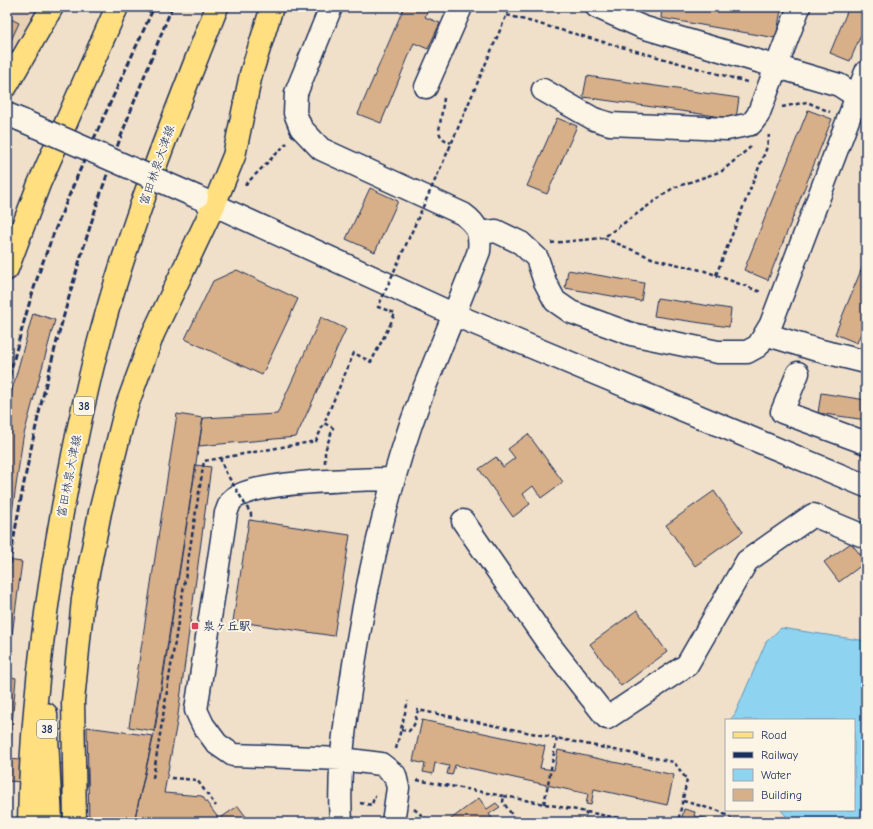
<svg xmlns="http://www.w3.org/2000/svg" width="873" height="829" viewBox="0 0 873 829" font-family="'Comic Neue','Klee One',sans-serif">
<rect width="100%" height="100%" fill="#f1e0c9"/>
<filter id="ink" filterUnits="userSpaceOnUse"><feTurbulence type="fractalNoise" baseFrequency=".025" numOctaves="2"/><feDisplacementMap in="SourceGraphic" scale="8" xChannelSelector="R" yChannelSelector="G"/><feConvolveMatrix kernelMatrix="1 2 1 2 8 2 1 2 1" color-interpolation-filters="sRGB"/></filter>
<g filter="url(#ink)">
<path fill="#e9d1b6" d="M 7,7 L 38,7 L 7,62 Z"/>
<path fill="#8ed4f0" stroke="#6092b6" d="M 781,628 L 866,641 L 866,822 L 791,822 L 781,810 L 854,810 L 854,720 L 730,720 L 735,714 L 766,642 Z"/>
<path fill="#d7af88" stroke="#1b2f5e" d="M 404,7 L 429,7 L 425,17 L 440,23 L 428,49 L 414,43 L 381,123 L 358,114 Z
M 662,7 L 767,7 L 781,10 L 776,38 L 661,18 Z
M 849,7 L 866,7 L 866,23 L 850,61 L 830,53 Z
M 7,17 L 19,23 L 7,49 Z
M 587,76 L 739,98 L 736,119 L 583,97 Z
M 808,110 L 832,119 L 768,280 L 744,270 Z
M 557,118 L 577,126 L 547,194 L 527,186 Z
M 370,188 L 398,201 L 375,252 L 346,239 Z
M 866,258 L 866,320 L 857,343 L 835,334 Z
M 237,270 L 298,299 L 262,375 L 185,339 L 213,281 Z
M 568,270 L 644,283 L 641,301 L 565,288 Z
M 657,298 L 731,309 L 729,327 L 654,316 Z
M 33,313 L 55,320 L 23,438 L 7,547 L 7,409 Z
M 321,317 L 346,329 L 296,437 L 199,446 L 203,418 L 277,414 Z
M 821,393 L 866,400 L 866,420 L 818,413 Z
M 177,414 L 203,418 L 154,731 L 129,727 Z
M 528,434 L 563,482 L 541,498 L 533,486 L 523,494 L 530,504 L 513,517 L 479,469 L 496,457 L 503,467 L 515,458 L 508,449 Z
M 196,465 L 211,467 L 177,722 L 164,793 L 202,796 L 219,819 L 238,806 L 250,822 L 134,822 L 155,730 Z
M 714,491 L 743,532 L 695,566 L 666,525 Z
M 249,520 L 350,535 L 334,636 L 233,621 Z
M 851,543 L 866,562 L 839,582 L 824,562 Z
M 7,560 L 22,562 L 7,671 Z
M 637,610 L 667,652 L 621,686 L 590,644 Z
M 7,676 L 16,678 L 7,785 Z
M 422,720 L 545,746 L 540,768 L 554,770 L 558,750 L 674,775 L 667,805 L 594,789 L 591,805 L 586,804 L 588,794 L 455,765 L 452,775 L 447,774 L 449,766 L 435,763 L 433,774 L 423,772 L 425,764 L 413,761 Z
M 87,727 L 153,736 L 134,822 L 89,822 Z
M 9,759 L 87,766 L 88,786 L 7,781 Z
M 479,798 L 487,809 L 496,803 L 500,807 L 489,814 L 495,822 L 454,822 L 451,819 Z
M 684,809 L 695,812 L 694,816 L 708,819 L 707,822 L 681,822 Z"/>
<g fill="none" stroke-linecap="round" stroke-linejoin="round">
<defs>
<path id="minor" d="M 331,7 L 296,93 L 295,113 L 301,128 L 321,149 L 463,214 C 477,224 481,233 479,251 C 460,301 439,350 420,399 C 386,490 365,588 351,684 C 344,729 338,776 341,822
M 597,7 L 642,27 L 839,85 L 856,96 L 865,107
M 426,87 L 461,7
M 543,90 L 594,119 L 610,124 L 727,129 L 751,124 L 758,115 L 799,7
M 7,114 L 21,120
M 197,197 L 455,315 L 866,486
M 480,233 L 496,231 L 521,243 L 537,258 L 545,282 L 555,301 L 571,312 L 631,334 L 718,352 L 747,352 L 758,346 L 771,324 L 866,72
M 765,334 L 817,350 L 866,362
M 798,373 L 782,412 L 866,443
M 463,521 L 548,643 L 607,718 L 687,665 L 747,561 L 813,515 L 866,537
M 393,822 L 398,788 L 395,775 L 381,764 L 342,759 L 233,755 L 217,744 L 203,725 L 196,710 L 226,513 C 228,509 229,502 233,499 C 257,480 359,480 393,479"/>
<path id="major" d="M 7,85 L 52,7
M 7,269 L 39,184 L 117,7
M 46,714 L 51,822
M 29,822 C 31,716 44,611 63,507 C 74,448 86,388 102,330 C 132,220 175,113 217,7
M 75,822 L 73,701 L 83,599 L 100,512 L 126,408 L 153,334 L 214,205 L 234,156 L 251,74 L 272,7"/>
</defs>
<use href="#minor" stroke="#1b2f5e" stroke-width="25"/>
<use href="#major" stroke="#1b2f5e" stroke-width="25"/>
<path stroke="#1b2f5e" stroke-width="2.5" stroke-dasharray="4 3" stroke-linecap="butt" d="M 507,15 L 747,82 L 748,84
M 444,98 L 439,131 C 440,138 445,140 451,143
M 782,107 L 807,102 L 830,112
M 449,149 L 510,7
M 245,185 L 287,143
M 604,238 L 654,259 L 705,271 L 761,292
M 551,243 L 603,238 L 673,188 L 722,171 L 753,145
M 716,275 L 767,147 L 769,135
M 220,458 L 225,471
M 325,463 L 325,451 L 333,428 L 324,423 L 354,353 L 371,362 L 390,325
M 401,730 L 409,731 L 414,725 L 418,710 L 674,762 L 687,780 L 678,822
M 396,749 L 408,701
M 153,778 L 204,461 L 316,441 L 324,423
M 171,778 L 197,780 L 216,806
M 417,780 L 504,796 L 503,802 L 517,822
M 504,796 L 638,822
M 683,801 L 719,811 L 738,822
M 360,803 L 372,805 L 374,797 L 376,797
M 544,804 L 557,738
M 414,809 L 430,822
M 585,822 L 586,812"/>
<use href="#minor" stroke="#fcf5e5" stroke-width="22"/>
<use href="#major" stroke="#ffdf80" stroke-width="22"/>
<path stroke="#1b2f5e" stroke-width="3" stroke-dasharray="6 3" stroke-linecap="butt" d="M 7,385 C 19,340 30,295 47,251 C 78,168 118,88 154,7
M 7,582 C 25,457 56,334 94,214 C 116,144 145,75 172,7"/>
<defs>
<path id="minor-bridge" d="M 21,120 L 197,197"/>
</defs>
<use href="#minor-bridge" stroke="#1b2f5e" stroke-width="25" stroke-linecap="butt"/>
<path stroke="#1b2f5e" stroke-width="2.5" stroke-dasharray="4 3" stroke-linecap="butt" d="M 390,325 L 395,313 L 378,307 L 449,149
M 225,471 L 251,514 L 251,520"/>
<use href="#minor-bridge" stroke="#fcf5e5" stroke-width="22"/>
</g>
</g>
<rect fill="#d1495b" stroke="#fcf5e5" stroke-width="1.5" x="191" y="622" width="8" height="8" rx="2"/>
<g text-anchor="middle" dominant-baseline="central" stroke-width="4" stroke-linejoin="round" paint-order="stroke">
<g fill="#fcf5e5" stroke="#5e6a86" stroke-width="1">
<rect x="74" y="397" width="20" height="18" rx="3"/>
<rect x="37" y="720" width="20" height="18" rx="3"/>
</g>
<g font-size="11" font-weight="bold" fill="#1b2f5e">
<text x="84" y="406">38</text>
<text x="47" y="729">38</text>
</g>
<g font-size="12" fill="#1b2f5e" stroke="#fcf5e5">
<text transform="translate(157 165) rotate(-71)">富田林泉大津線</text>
<text transform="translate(69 476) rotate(-79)">富田林泉大津線</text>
</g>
<g font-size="12" font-weight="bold" fill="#1b2f5e" stroke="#fcf5e5" text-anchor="start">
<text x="203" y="626">泉ヶ丘駅</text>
</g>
</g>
<rect width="873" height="829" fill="none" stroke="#fcf5e5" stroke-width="24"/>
<rect x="12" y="12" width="849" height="805" fill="none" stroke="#1b2f5e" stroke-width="1.5" filter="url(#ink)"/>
<rect x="725" y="719" width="130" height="92" fill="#fcf5e5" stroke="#a2a6af"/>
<rect x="733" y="732" width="20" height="6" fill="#ffdf80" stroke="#a2a6af"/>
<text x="761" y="739" font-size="12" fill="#1b2f5e">Road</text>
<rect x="733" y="752" width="20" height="6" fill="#1b2f5e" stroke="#a2a6af"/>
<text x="761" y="759" font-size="12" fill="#1b2f5e">Railway</text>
<rect x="733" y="769" width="20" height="12" fill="#8ed4f0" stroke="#a2a6af"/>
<text x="761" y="779" font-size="12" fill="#1b2f5e">Water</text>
<rect x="733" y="789" width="20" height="12" fill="#d7af88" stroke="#a2a6af"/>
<text x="761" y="799" font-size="12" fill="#1b2f5e">Building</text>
</svg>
